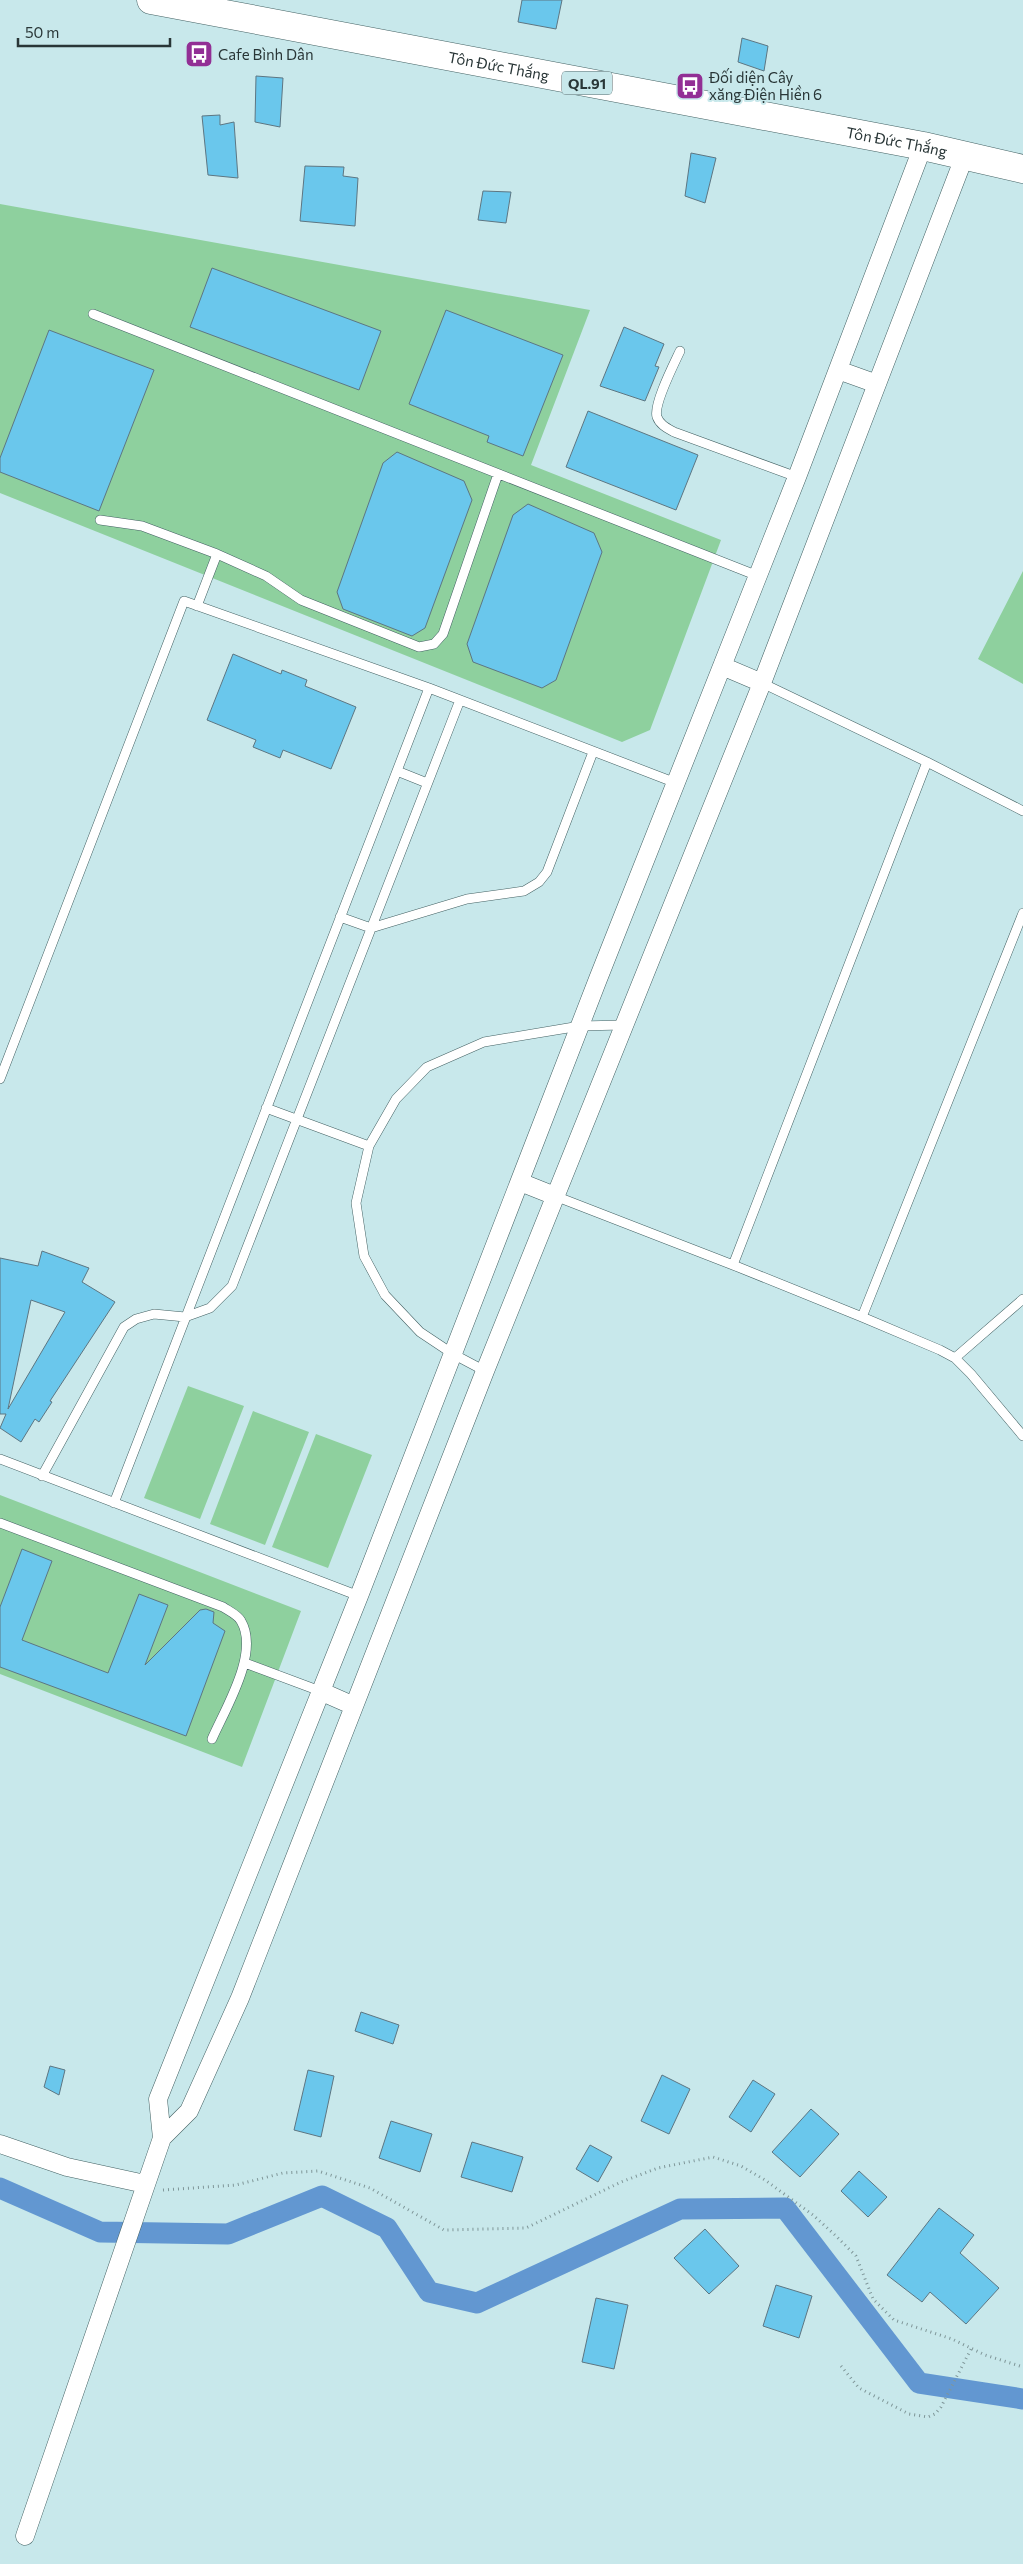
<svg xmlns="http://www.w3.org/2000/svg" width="1023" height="2564" viewBox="0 0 1023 2564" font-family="Commissioner,sans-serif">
<rect width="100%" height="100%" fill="#c8e8eb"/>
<path fill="#8ed09e" d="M 0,204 L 590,310 L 531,465 L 721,540 L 650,730 L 622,742 L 0,493 Z
M 1023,571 L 1023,684 L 978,659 Z
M 188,1386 L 244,1406 L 200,1519 L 144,1498 Z
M 253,1411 L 309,1432 L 265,1545 L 210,1524 Z
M 316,1434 L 372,1455 L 328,1568 L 272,1547 Z
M 0,1495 L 301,1611 L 242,1767 L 0,1674 Z"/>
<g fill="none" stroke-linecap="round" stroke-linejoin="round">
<path stroke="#6297d1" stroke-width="21" d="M 0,2188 L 100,2232 L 228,2234 L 322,2196 L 387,2228 L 429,2292 L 477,2303 L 680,2209 L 785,2208 L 919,2383 L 1023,2399"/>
</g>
<path fill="#6ac7ec" stroke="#5d7682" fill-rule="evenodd" d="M 522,0 L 562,0 L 556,29 L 518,22 Z
M 742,38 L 768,46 L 764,71 L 738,62 Z
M 256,76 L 283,78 L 280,127 L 255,122 Z
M 220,115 L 220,125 L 234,122 L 238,178 L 208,175 L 202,116 Z
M 691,153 L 716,158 L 705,203 L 685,196 Z
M 305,166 L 344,167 L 343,176 L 358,178 L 355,226 L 300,221 Z
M 483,191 L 511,192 L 506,223 L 478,220 Z
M 212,268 L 381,331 L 359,390 L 190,327 Z
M 446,310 L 563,355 L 523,456 L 487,442 L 489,436 L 409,404 Z
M 624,327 L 664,344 L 655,366 L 659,367 L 645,401 L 600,386 Z
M 49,330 L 154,370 L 99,511 L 0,472 L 0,458 Z
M 588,411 L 698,455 L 676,510 L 566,467 Z
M 397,452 L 464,481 L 472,500 L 425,628 L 412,636 L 343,609 L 337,592 L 383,463 Z
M 528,504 L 594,533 L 602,552 L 556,680 L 542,688 L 473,662 L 467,644 L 513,515 Z
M 233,654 L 281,674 L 282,670 L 307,680 L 305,686 L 356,707 L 331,769 L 283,750 L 280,758 L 253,747 L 256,740 L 207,720 Z
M 42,1251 L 89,1268 L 82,1282 L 115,1302 L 50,1401 L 52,1402 L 39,1422 L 35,1419 L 21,1442 L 0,1428 L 6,1414 L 0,1414 L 0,1258 L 38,1266 ZM 31,1300 L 65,1312 L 8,1409 Z
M 22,1549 L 52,1561 L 22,1640 L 108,1673 L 139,1594 L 168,1605 L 145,1665 L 200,1610 L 206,1609 L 214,1612 L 213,1623 L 225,1631 L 186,1736 L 0,1667 L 0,1607 Z
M 361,2012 L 399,2025 L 393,2044 L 355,2031 Z
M 50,2066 L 65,2070 L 59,2095 L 44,2087 Z
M 308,2070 L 334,2076 L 321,2137 L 294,2130 Z
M 662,2075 L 690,2089 L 669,2134 L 641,2121 Z
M 753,2080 L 775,2094 L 751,2132 L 729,2117 Z
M 811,2109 L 839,2134 L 800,2177 L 772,2152 Z
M 391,2121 L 432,2134 L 420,2172 L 379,2158 Z
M 472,2142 L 523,2157 L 512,2192 L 461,2177 Z
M 590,2145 L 612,2157 L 598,2182 L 576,2169 Z
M 859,2171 L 887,2197 L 868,2217 L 841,2191 Z
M 939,2208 L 974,2235 L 960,2253 L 999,2288 L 966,2324 L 930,2292 L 922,2302 L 887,2275 Z
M 705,2229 L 739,2266 L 709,2294 L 674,2258 Z
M 776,2285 L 812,2296 L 799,2338 L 763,2326 Z
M 596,2298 L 628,2305 L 614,2369 L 582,2362 Z"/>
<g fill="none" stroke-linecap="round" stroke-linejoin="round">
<defs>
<path id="service" d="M 93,314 L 758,576
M 680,351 C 674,364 653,405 657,417 C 660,425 667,428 674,432 L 797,477
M 100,520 L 142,526 L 217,554 L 266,576 L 301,600 L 419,647 L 434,644 L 443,634 L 498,474
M 197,606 L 217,554
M 927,762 L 1023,811
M 397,771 L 427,783
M 340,917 L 371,928 L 467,899 L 524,891 L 539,882 L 547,872 L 593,752
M 0,1079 L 184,601 L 429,688 L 676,783
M 266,1108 L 369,1146
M 555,1196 L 733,1265 L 927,762 L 762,683
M 733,1265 L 862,1317 L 940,1350 L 955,1358 L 1023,1299
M 862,1317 L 1023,913
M 955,1358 L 971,1374 L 1023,1436
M 485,1371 L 453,1354 L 420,1332 L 385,1295 L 364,1256 L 356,1203 L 369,1146 L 396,1099 L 427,1067 L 484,1042 L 580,1026 L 623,1025
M 0,1459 L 359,1596
M 42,1476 L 124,1327 L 136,1319 L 154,1314 L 185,1317 L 210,1308 L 232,1286 L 460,700
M 114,1503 L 429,688
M 0,1523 L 223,1607 C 229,1611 238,1615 241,1621 C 260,1653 225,1709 212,1739
M 245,1663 L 320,1691"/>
<path id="minor" d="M 838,370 L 877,384
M 722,666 L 762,683
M 520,1182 L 555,1196
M 320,1691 L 354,1706
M 162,2138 L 158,2099 L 359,1596 L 598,979 L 797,477 L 923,146
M 0,2144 L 67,2167 L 145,2184
M 25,2536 L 162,2138 L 189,2111 L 240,1998 L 485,1371 L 762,683 L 965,155"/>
<g id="trunk">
<path id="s1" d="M 151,0 L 923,146 L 1023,169"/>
</g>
</defs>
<use href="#service" stroke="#436163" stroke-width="10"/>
<use href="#minor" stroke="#436163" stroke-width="19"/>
<use href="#trunk" stroke="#436163" stroke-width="29"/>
<path stroke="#7f9698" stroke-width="3" stroke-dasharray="1 4" stroke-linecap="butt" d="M 163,2190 L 236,2185 L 283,2173 L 318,2171 L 370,2188 L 444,2230 L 526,2228 L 621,2182 L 658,2168 L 713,2157 L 741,2166 L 765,2180 L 813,2215 L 836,2236 L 856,2256 L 873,2299 L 894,2320 L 952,2339 L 985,2355 L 1023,2367
M 841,2366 L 859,2388 L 909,2414 L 928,2417 L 935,2414 L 941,2407 L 971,2349"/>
<use href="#service" stroke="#fff" stroke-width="9"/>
<use href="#minor" stroke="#fff" stroke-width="18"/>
<use href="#trunk" stroke="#fff" stroke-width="28"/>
</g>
<defs>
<symbol id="bus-square" viewBox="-11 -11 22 22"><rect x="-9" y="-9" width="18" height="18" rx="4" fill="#922f95" stroke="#c8e8eb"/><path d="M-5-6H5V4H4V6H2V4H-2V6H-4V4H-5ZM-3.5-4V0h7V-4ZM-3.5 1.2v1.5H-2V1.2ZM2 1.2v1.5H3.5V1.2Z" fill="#fff"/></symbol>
</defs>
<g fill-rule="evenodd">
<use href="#bus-square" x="183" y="38" width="32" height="32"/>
<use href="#bus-square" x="674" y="70" width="32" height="32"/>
</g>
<g text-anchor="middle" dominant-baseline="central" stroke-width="4" stroke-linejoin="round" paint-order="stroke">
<rect fill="#c8e8eb" stroke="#596b6d" stroke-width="1" x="562" y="71.5" width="50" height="23" rx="4"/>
<g font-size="14" font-weight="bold" fill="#293637">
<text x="587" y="83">QL.91</text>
</g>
<g font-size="15" fill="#293637" stroke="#c8e8eb" text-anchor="start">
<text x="218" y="54">Cafe Bình Dân</text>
<text x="709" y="77">Đối diện Cây<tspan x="709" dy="17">xăng Điện Hiền 6</tspan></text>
</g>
<g font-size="15" fill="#293637" stroke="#c8e8eb">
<text stroke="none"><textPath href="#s1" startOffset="354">Tôn Đức Thắng</textPath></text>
<text stroke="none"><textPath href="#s1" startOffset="759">Tôn Đức Thắng</textPath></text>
</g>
</g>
<path d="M18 38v8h152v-8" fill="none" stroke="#293637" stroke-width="2.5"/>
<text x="25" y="38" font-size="15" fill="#293637" stroke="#c8e8eb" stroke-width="4" paint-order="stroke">50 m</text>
</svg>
